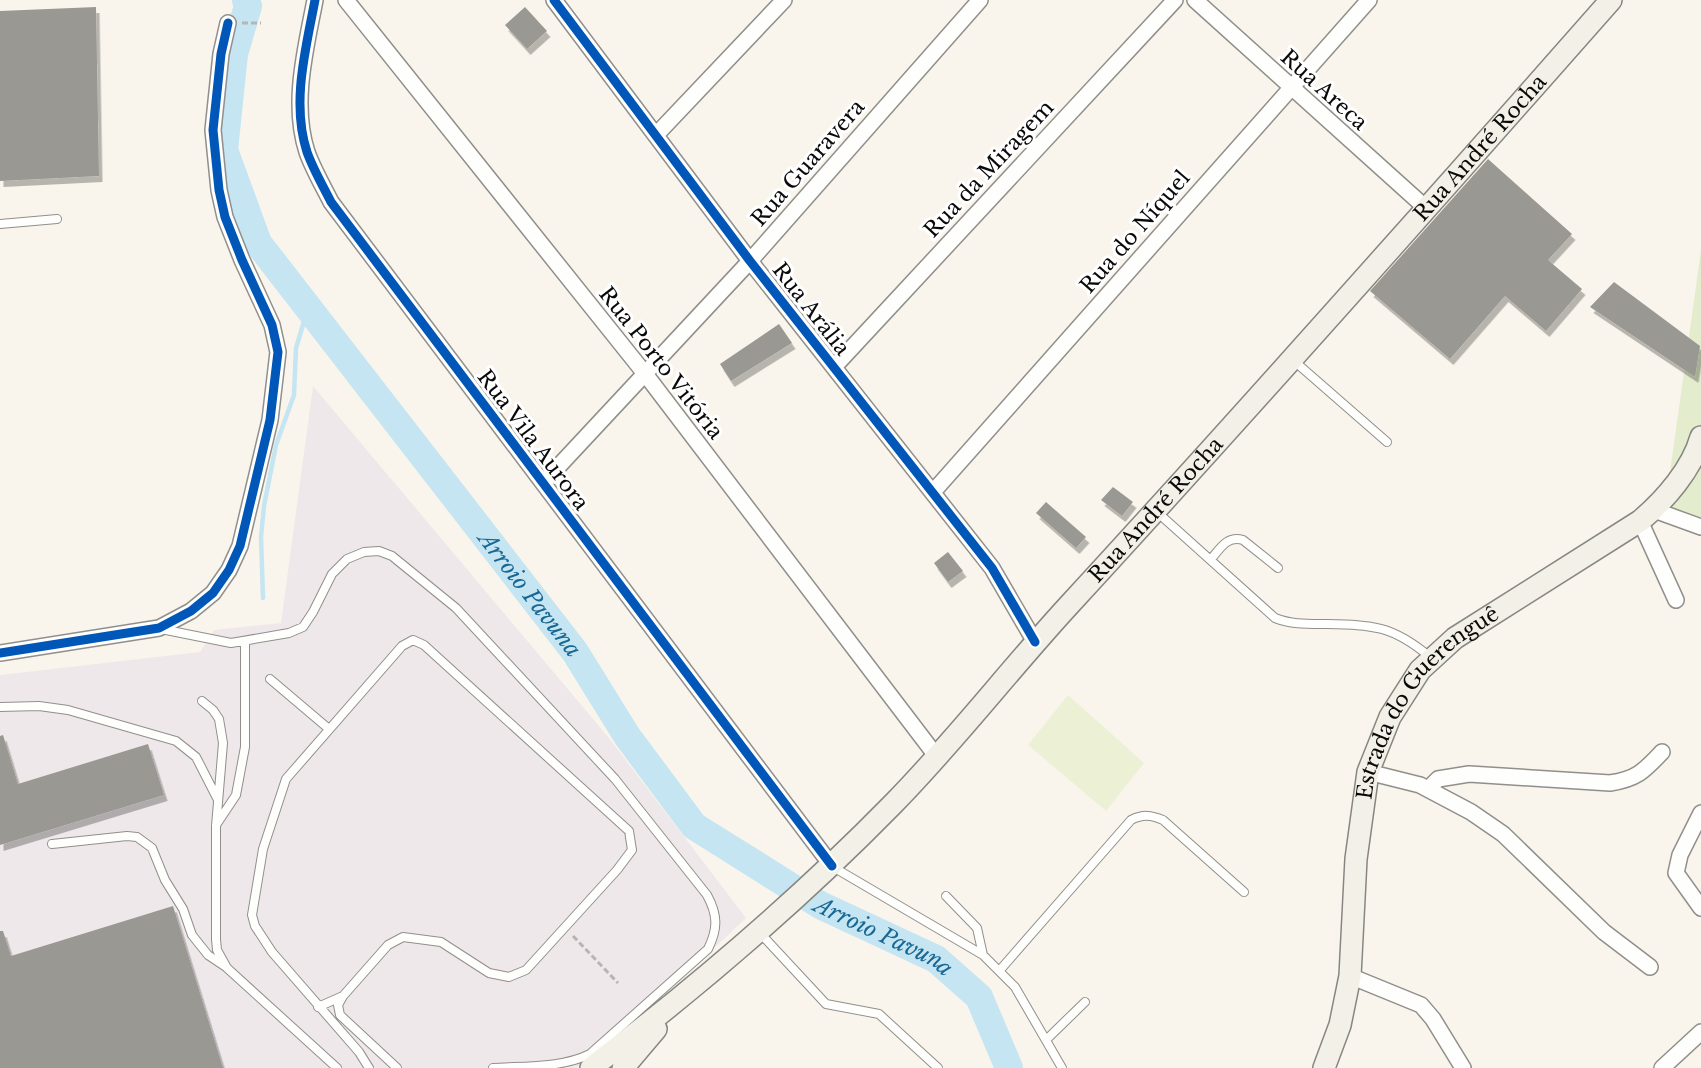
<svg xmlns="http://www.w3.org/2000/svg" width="1701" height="1068" viewBox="0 0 1701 1068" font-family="'Libre Baskerville',serif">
<defs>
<filter id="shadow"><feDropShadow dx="3.5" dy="6" stdDeviation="0" flood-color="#0004"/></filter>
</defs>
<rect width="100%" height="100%" fill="#f9f5ec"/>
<path fill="#efe8ea" d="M 313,386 L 609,738 L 746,918 L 597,1058 L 576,1068 L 0,1068 L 0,675 L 200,652 L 214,630 L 281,623 Z"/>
<path fill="#e3edcd" d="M 1701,250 L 1701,523 L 1665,508 Z"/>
<path fill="#ecf1d6" d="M 1068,695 L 1144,763 L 1106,811 L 1028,745 Z"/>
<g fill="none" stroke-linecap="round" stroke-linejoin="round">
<path stroke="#c4e5f1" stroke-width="4.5" d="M 263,598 L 261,537 L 264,506 L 276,445 L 294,395 L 296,348 L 308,308"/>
<path stroke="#c4e5f1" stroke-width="28" id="s1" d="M 246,0 L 248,6 L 234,54 L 224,150 L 258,243 L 575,652 L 627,736 L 694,826 L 820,905 L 936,959 L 979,997 L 1009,1068"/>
</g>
<path fill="#9a9893" filter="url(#shadow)" d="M 96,7 L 99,176 L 0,181 L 0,11 Z
M 525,7 L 547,31 L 527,49 L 505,25 Z
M 1488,159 L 1572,234 L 1548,260 L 1582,289 L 1546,331 L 1505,296 L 1450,359 L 1370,291 Z
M 1614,282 L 1700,346 L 1695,377 L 1590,307 Z
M 779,324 L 792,343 L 731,381 L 720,364 Z
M 1113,487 L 1133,502 L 1122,516 L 1101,500 Z
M 1046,502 L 1086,537 L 1076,548 L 1036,513 Z
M 948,552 L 963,571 L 948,582 L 934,563 Z
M 3,735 L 18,784 L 148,744 L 164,795 L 0,845 L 0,736 Z
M 173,906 L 223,1068 L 0,1068 L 0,931 L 3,931 L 11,956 Z"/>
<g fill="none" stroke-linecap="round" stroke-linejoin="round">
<defs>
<path id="lane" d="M 0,224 L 57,219
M 1293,360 L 1387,442
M 1157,512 L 1275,618 C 1290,624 1305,624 1321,624 C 1371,625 1391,624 1430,657
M 1211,559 C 1220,549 1227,535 1243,540 L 1278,568
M 161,629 L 231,643 L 289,633 L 303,627 L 313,612 L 332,574 L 347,559 L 364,552 L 379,551 L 392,556 L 456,608 L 615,779 L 707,895 C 718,915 718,929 708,949 L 590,1054 C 562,1068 525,1066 493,1068
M 270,679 L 329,729
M 202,701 L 213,710 L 219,719 L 223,743 L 216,826 L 216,939 L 217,950 L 227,968 L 337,1068
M 0,707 L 39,706 L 68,710 L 176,741 L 196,757 L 218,800
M 216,825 L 236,795 L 245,747 L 245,643
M 52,844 L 127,836 L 137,837 L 152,848 L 165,880 L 183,909 L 192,935 L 208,955 L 226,967
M 833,867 L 983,955 L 1015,987 L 1062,1068
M 946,896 L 977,928 L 983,955
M 759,932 L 826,1004 L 879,1014 L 938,1068
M 1000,970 L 1131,820 C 1143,814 1151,815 1163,820 L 1244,892
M 318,1007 L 343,996
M 1046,1040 L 1085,1002
M 369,1068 L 359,1052 L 272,952 L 255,926 L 252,915 L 263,849 L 286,779 L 402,646 L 413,640 L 424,645 L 629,831 L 632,850 L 617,870 L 526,970 L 509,977 L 489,973 L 441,942 L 403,937 L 388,945 L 343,996 L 338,1005 L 340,1015 L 397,1068"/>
<path id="street" d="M 315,0 C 306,48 291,103 307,152 C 313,169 323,186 331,202 L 832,866
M 346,0 L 646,375 L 937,757
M 554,0 L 750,261 L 992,568 L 1035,642
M 1195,0 L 1427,209
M 656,135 L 784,0
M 834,367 L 1175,0
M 543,483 L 750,261 L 980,0
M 933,492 L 1369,0
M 1654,510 L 1701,527
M 1640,521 L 1676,600
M 0,653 L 159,628 L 191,611 L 213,593 L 229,570 L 240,546 L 270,420 L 278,352 L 272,325 L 242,260 L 225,217 L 219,190 L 213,130 L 221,54 L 228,23
M 1368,772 L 1420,785 L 1471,812 L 1503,834 L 1604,932 L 1650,967
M 1428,789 L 1438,779 L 1469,774 L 1610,783 C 1637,779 1644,771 1662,752
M 1701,813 L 1680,855 L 1676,873 L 1701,908
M 1350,976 L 1421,1005 L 1433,1019 L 1463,1068
M 1662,1068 L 1701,1032"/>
<g id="secondary">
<path id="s2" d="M 591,1068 C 697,987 799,900 893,804 C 955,741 1010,669 1070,604 C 1253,405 1432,203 1611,0"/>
<path d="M 623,1068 L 656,1029"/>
<path id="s3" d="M 1324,1068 L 1340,1025 L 1350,976 L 1356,859 L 1368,772 L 1390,717 L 1420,670 L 1455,638 L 1640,521 C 1665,500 1692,469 1701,437"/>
</g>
</defs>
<use href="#lane" stroke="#918f8b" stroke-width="10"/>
<use href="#street" stroke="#918f8b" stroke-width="18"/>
<use href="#secondary" stroke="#888682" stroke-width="24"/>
<path stroke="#b6b5b4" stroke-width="3" stroke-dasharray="6 3" stroke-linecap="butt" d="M 242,23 L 261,23
M 573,936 L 618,983"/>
<use href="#lane" stroke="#fefefc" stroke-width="8"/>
<use href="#street" stroke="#fefefc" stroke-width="15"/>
<use href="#secondary" stroke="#f3f1e7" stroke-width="21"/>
<defs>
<path id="cycleway" d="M 315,0 C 306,48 291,103 307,152 C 313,169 323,186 331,202 L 832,866
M 554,0 L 750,261 L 992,568 L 1035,642
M 0,653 L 159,628 L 191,611 L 213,593 L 229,570 L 240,546 L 270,420 L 278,352 L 272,325 L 242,260 L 225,217 L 219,190 L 213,130 L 221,54 L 228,23"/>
</defs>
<use href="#cycleway" stroke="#fff" stroke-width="13"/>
<use href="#cycleway" stroke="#0057b8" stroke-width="9"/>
</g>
<g text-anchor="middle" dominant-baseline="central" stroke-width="6" stroke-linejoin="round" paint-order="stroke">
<g font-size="21" fill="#090909" stroke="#fff">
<text transform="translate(1324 90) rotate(42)">Rua Areca</text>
<text stroke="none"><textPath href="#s2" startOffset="1282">Rua André Rocha</textPath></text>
<text transform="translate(808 163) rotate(-49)">Rua Guaravera</text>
<text transform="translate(989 169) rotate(-47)">Rua da Miragem</text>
<text transform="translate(1135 232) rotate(-49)">Rua do Níquel</text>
<text transform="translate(811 309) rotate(52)">Rua Arália</text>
<text transform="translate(661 363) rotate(52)">Rua Porto Vitória</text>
<text transform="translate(533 440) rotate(53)">Rua Vila Aurora</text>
<text stroke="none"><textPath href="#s2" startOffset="796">Rua André Rocha</textPath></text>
<text stroke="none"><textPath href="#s3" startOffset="393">Estrada do Guerenguê</textPath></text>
</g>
<g font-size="22" font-style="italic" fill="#196795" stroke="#fff">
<text stroke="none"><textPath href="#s1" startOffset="696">Arroio Pavuna</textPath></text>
<text stroke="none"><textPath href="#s1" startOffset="1200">Arroio Pavuna</textPath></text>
</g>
</g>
</svg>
